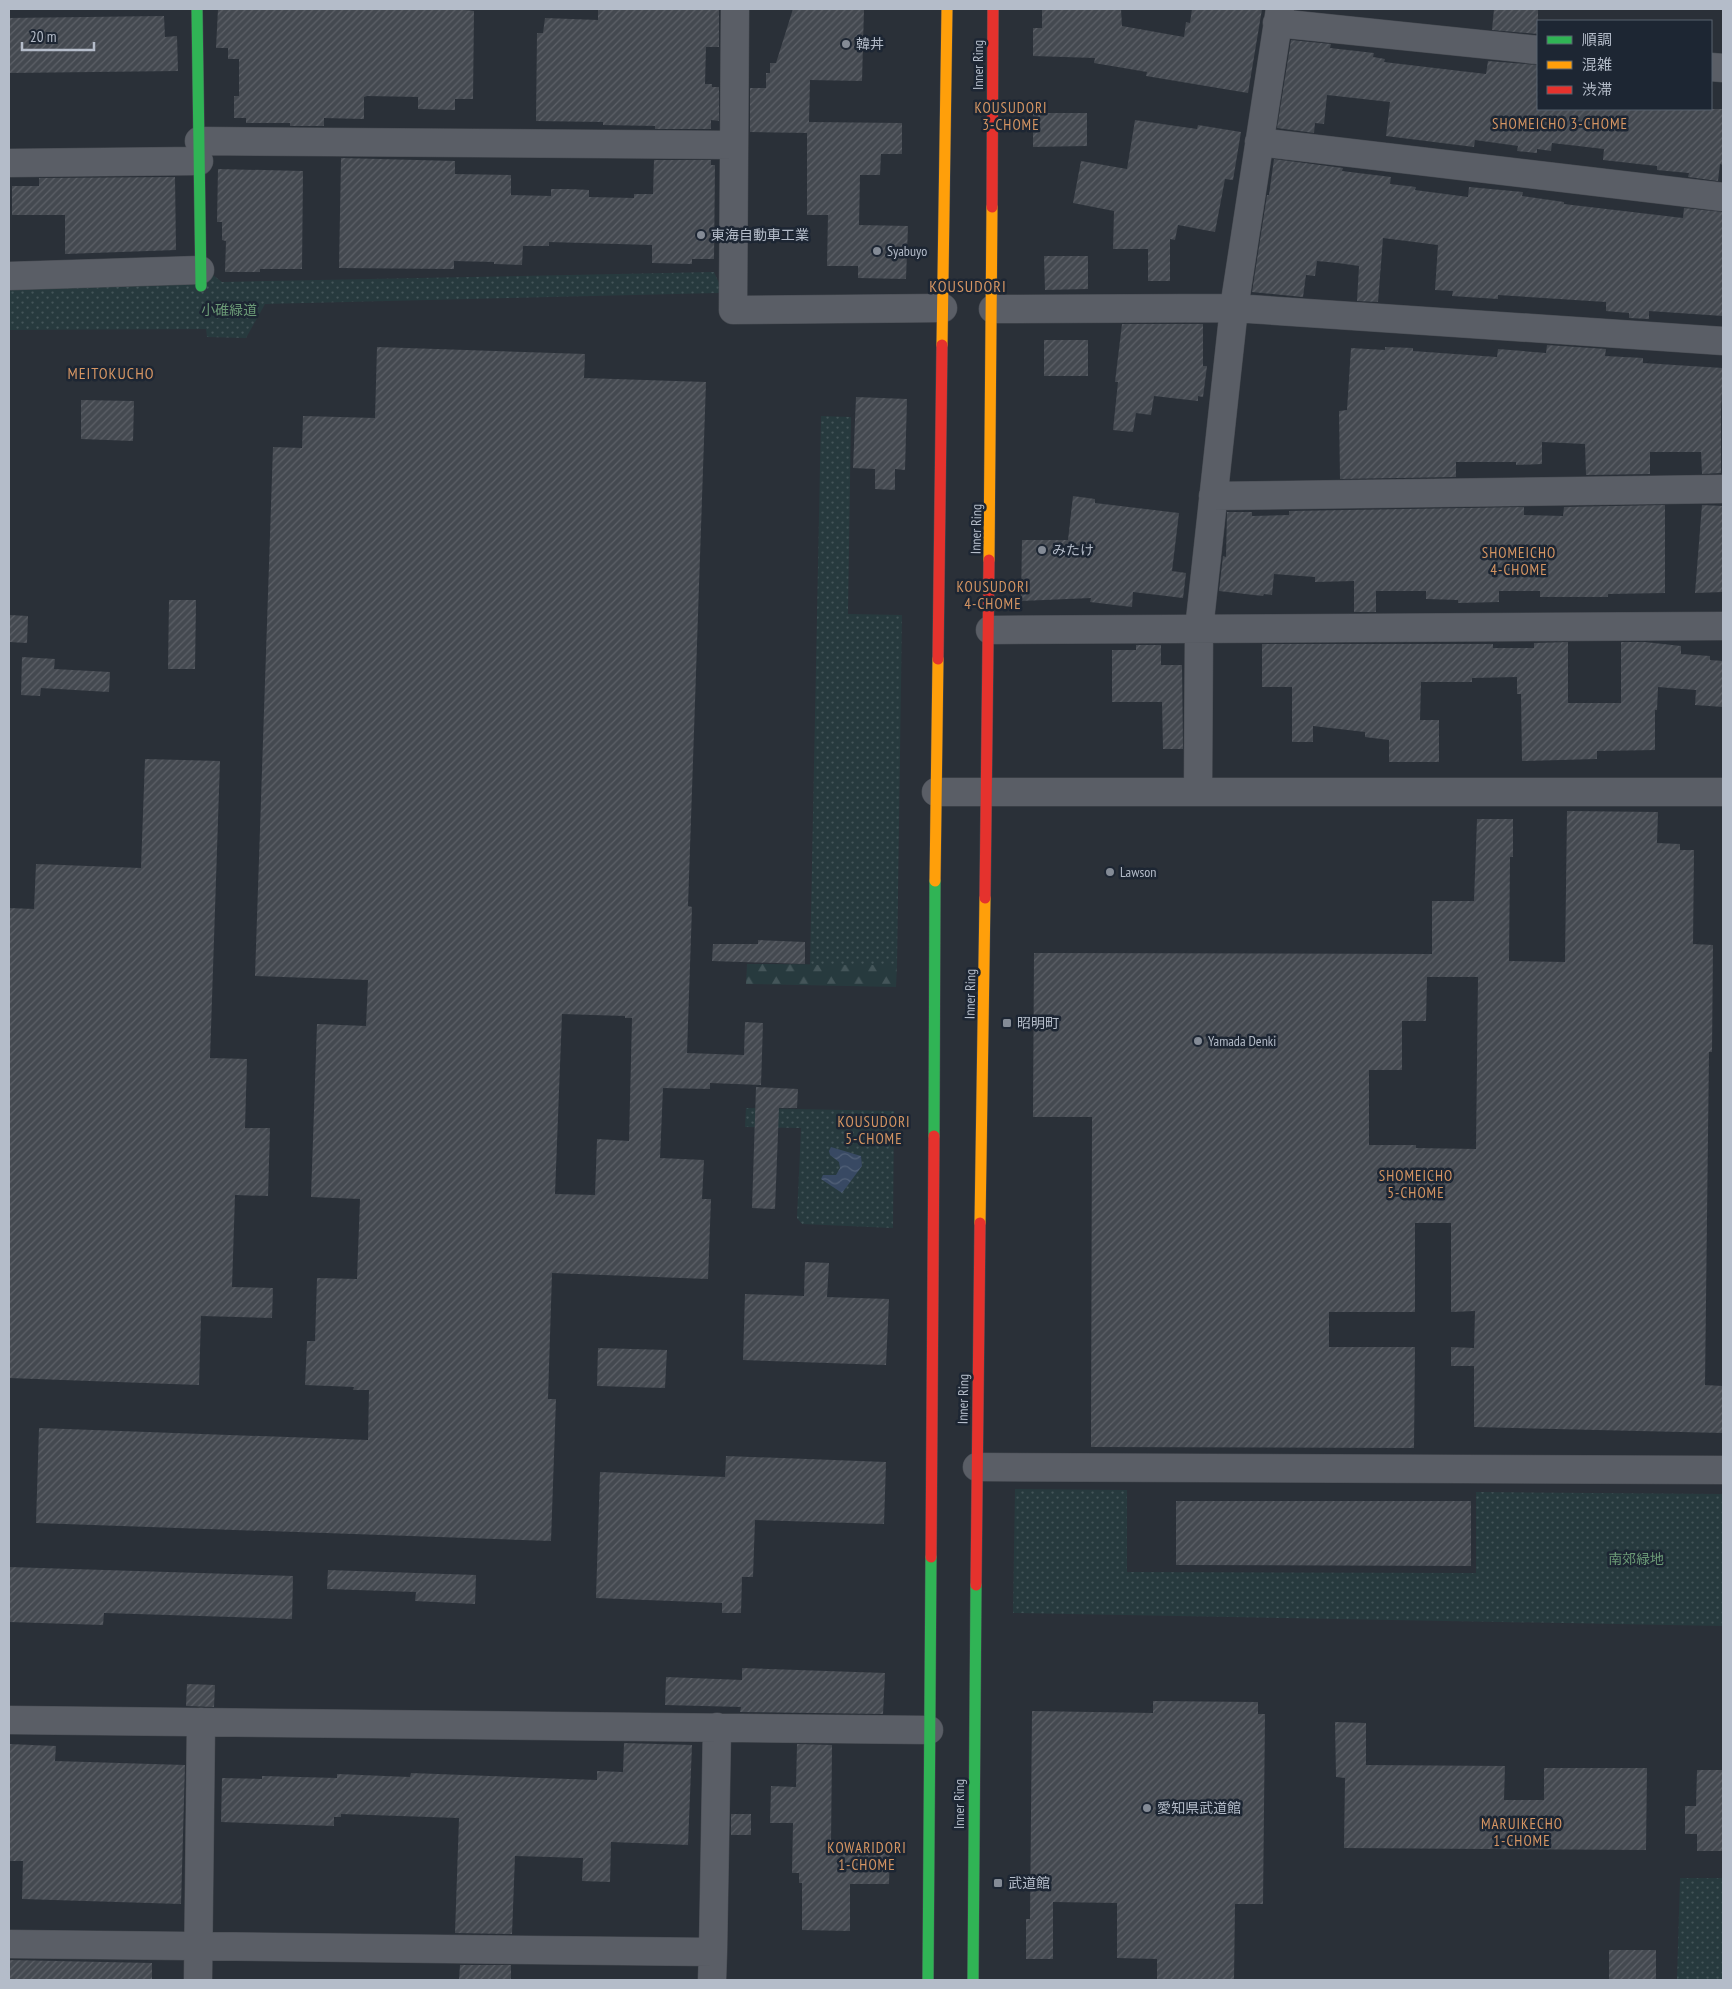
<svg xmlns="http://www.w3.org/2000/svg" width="1732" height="1989" viewBox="0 0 1732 1989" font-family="'PT Sans Narrow','Noto Sans JP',sans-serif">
<defs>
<pattern id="forest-firs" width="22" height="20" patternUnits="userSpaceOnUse" patternTransform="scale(1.25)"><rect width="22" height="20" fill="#273a3e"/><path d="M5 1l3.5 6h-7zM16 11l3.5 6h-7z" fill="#445559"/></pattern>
<pattern id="park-dots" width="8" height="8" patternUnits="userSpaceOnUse" patternTransform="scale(1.25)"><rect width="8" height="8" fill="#273a3e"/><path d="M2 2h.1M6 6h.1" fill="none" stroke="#445559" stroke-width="1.8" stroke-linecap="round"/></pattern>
<pattern id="water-waves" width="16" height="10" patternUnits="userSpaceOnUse" patternTransform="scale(1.25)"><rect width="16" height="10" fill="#384963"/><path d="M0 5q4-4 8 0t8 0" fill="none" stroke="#526178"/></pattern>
<pattern id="building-hatch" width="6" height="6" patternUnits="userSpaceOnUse" patternTransform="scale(1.25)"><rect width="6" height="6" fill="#444950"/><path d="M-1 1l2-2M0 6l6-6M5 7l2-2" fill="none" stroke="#5d6168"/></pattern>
</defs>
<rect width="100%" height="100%" fill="#2a3038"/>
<path fill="url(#forest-firs)" d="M 747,964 L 897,965 L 896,987 L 746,984 Z"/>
<path fill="url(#park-dots)" d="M 714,272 L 719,283 L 719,293 L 265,304 L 246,338 L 207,337 L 206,329 L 9,330 L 9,278 L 213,275 L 222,282 Z
M 821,416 L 851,417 L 848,614 L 902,615 L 897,965 L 810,965 Z
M 746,1108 L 894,1111 L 893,1228 L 802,1224 L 797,1218 L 801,1128 L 745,1127 Z
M 1015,1489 L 1127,1490 L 1127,1572 L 1476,1573 L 1476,1492 L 1723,1494 L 1723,1626 L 1013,1613 Z
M 1680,1878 L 1723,1878 L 1723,1980 L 1677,1980 Z"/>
<path fill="url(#water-waves)" d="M 831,1147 L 861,1156 L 862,1166 L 842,1193 L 821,1179 L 823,1175 L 836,1175 L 840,1168 L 839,1162 L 830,1155 L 829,1151 Z"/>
<path fill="url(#building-hatch)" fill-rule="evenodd" d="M 218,9 L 465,9 L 465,10 L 474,11 L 473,99 L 455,99 L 455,110 L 418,109 L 418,97 L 367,96 L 364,97 L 364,119 L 324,118 L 324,126 L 290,126 L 290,123 L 246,123 L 246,118 L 234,118 L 234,96 L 239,96 L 239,59 L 228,59 L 228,48 L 216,48 Z
M 598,9 L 719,9 L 719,47 L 706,47 L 705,84 L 712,84 L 712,87 L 719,87 L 719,121 L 711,120 L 711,129 L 655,129 L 655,126 L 603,125 L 603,122 L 536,121 L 537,33 L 543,33 L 545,18 L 598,20 Z
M 793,9 L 864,9 L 862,81 L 810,80 L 809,122 L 902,123 L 902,154 L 881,154 L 880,175 L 860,175 L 859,225 L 908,226 L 906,279 L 858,278 L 858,266 L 827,266 L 828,215 L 807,215 L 807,133 L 750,132 L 750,88 L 766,88 L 766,73 L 770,73 L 770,63 L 776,63 Z
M 1042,9 L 1121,9 L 1122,26 L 1184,37 L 1186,22 L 1190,23 L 1192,9 L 1262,9 L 1248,93 L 1146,76 L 1147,72 L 1094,63 L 1095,58 L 1033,56 L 1033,28 L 1042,28 Z
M 1494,9 L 1538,9 L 1538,34 L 1492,30 Z
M 164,16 L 165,37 L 177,36 L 178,71 L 9,73 L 9,18 Z
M 1291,40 L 1331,44 L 1330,48 L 1374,53 L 1373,57 L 1385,59 L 1384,62 L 1486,74 L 1488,61 L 1538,65 L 1538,109 L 1723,109 L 1723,165 L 1720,164 L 1718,181 L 1688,177 L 1689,173 L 1657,170 L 1657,166 L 1603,160 L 1604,149 L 1552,143 L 1551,151 L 1537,149 L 1537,153 L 1517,151 L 1518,146 L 1475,140 L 1474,147 L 1386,136 L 1390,102 L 1327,95 L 1324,124 L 1315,123 L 1314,133 L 1277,128 Z
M 1033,113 L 1087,113 L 1087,146 L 1033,147 Z
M 1135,120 L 1176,126 L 1197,129 L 1198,125 L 1241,132 L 1233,180 L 1225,179 L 1215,232 L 1178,225 L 1175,240 L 1170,239 L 1170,281 L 1148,281 L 1148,249 L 1113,249 L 1114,211 L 1073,203 L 1081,161 L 1127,169 Z
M 341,158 L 455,161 L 455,174 L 511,175 L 511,195 L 551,196 L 551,189 L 571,189 L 589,190 L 589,197 L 634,198 L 634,194 L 653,194 L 654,160 L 711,160 L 711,165 L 715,165 L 714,259 L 692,259 L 692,264 L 652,263 L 652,245 L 549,242 L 549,246 L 523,246 L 522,265 L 494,264 L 494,262 L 454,261 L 454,269 L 339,268 Z
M 1274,159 L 1343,168 L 1342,171 L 1391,177 L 1390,184 L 1416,187 L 1415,190 L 1468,197 L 1469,187 L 1523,192 L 1522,196 L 1564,202 L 1564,204 L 1683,218 L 1684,208 L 1723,212 L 1723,316 L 1649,311 L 1649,319 L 1629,318 L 1629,313 L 1606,311 L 1606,302 L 1498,295 L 1498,299 L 1452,296 L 1453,291 L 1435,290 L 1438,245 L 1383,238 L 1378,302 L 1357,301 L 1359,266 L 1338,263 L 1317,261 L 1315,276 L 1306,275 L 1303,297 L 1252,292 L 1267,195 L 1269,195 Z
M 218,169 L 303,171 L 302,269 L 260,269 L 260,272 L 225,272 L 226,241 L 222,240 L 222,222 L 217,222 Z
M 175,177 L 176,250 L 65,254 L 65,215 L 12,215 L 12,186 L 39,186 L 39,178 Z
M 1044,256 L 1088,256 L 1088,289 L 1045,290 Z
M 1122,324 L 1203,324 L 1203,366 L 1207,366 L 1203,397 L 1198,396 L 1198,401 L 1154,396 L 1151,415 L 1136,413 L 1133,432 L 1113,430 L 1118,382 L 1115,382 Z
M 1044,340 L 1088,340 L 1088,376 L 1044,376 Z
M 1547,345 L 1606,349 L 1605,356 L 1643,358 L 1643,363 L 1723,368 L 1721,411 L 1721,473 L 1702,474 L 1701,452 L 1650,452 L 1650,474 L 1586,475 L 1585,444 L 1542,442 L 1542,464 L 1516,465 L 1516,462 L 1456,462 L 1456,477 L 1340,479 L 1339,411 L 1347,410 L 1351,348 L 1385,350 L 1385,347 L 1413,348 L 1413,351 L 1497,357 L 1498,349 L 1546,353 Z
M 377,347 L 585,354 L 584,378 L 706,382 L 688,906 L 692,907 L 687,1053 L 744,1055 L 745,1022 L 763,1023 L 761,1085 L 710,1083 L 710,1089 L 663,1088 L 660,1158 L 704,1160 L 702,1199 L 711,1199 L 708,1279 L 552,1273 L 548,1399 L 556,1399 L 551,1541 L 36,1523 L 39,1428 L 368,1440 L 369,1390 L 353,1390 L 354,1387 L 305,1385 L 307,1341 L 315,1341 L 317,1278 L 357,1279 L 360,1199 L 311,1197 L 317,1024 L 366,1026 L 368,980 L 255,976 L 273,447 L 302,448 L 303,416 L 375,418 ZM 562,1014 L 625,1016 L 625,1018 L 632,1018 L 629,1141 L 597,1139 L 595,1195 L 555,1194 Z
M 856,397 L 907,399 L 905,470 L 895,469 L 895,490 L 875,489 L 875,469 L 853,468 Z
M 81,400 L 134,401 L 133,441 L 81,439 Z
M 1073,496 L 1095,499 L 1095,503 L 1179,513 L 1172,571 L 1186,573 L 1183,598 L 1133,592 L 1132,607 L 1090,602 L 1091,598 L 1021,601 L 1022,540 L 1068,540 Z
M 1665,505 L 1665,593 L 1608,594 L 1608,597 L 1540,597 L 1540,591 L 1499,591 L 1499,602 L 1458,603 L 1458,600 L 1426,599 L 1426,591 L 1376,591 L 1376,612 L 1354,612 L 1354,581 L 1315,582 L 1315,577 L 1274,574 L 1272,595 L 1264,594 L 1263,596 L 1219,591 L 1223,556 L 1226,557 L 1227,512 L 1252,512 L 1252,516 L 1289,515 L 1289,511 L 1524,507 L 1524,515 L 1563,516 L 1564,507 Z
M 1702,505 L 1723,506 L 1723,592 L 1695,593 Z
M 169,600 L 196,600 L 195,669 L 168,669 Z
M 9,615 L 28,616 L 27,643 L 9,642 Z
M 1568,642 L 1568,703 L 1621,703 L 1621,642 L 1645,642 L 1681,646 L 1681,654 L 1710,656 L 1710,660 L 1723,661 L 1723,707 L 1695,705 L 1696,690 L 1658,687 L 1657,710 L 1655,710 L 1655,750 L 1597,751 L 1597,759 L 1522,761 L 1521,694 L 1517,694 L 1517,677 L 1472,678 L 1472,682 L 1421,682 L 1420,720 L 1439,720 L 1439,762 L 1389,762 L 1389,740 L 1365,737 L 1365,732 L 1313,726 L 1313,742 L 1292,742 L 1292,687 L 1262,687 L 1262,644 L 1493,644 L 1493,648 L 1534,648 L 1534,643 Z
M 1136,645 L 1161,645 L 1161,665 L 1182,665 L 1183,749 L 1163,749 L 1162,702 L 1112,702 L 1112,650 L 1136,650 Z
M 22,657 L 55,659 L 54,669 L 110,672 L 109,692 L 41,688 L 40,696 L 21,695 Z
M 145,759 L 220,761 L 210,1058 L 247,1059 L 245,1128 L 270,1128 L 268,1196 L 235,1195 L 232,1287 L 273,1288 L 272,1318 L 201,1316 L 199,1385 L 9,1378 L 9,908 L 34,909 L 36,864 L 141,868 Z
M 1567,811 L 1658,812 L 1657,843 L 1680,844 L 1680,850 L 1694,850 L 1693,944 L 1713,945 L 1712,1052 L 1709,1052 L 1705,1385 L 1723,1386 L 1723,1433 L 1474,1427 L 1474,1366 L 1451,1366 L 1451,1347 L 1474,1348 L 1475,1311 L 1451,1312 L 1451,1223 L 1415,1223 L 1415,1312 L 1329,1312 L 1329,1347 L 1415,1347 L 1414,1448 L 1091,1447 L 1092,1117 L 1033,1117 L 1034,953 L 1432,954 L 1432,901 L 1474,901 L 1477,819 L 1513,819 L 1513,857 L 1510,857 L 1509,961 L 1565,962 ZM 1427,977 L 1478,977 L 1476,1149 L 1416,1148 L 1416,1145 L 1369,1145 L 1369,1070 L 1402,1070 L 1402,1021 L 1426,1021 Z
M 758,940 L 805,942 L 805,964 L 712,961 L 713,944 L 758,944 Z
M 756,1087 L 798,1089 L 797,1108 L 779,1108 L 775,1209 L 752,1208 Z
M 805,1262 L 829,1263 L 827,1297 L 889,1299 L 886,1365 L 743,1360 L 745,1294 L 804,1296 Z
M 598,1348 L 667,1350 L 665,1388 L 597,1386 Z
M 726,1456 L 886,1462 L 884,1524 L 755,1520 L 753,1577 L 742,1577 L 741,1613 L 722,1613 L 722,1603 L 596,1598 L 600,1472 L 725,1477 Z
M 1176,1501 L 1471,1501 L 1471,1566 L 1176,1565 Z
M 9,1567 L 293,1576 L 292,1619 L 104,1613 L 103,1625 L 9,1622 Z
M 328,1570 L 476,1575 L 475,1604 L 415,1601 L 416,1592 L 327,1589 Z
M 742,1668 L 885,1673 L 883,1714 L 740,1712 L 741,1707 L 665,1705 L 666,1677 L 742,1680 Z
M 187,1684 L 215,1685 L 214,1707 L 186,1706 Z
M 1153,1701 L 1258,1702 L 1258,1714 L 1265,1714 L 1263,1904 L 1235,1904 L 1234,1980 L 1157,1980 L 1157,1959 L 1117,1958 L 1117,1903 L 1053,1902 L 1053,1959 L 1026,1959 L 1026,1919 L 1030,1919 L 1032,1711 L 1153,1713 Z
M 1335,1722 L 1366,1723 L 1366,1765 L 1505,1766 L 1504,1800 L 1544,1800 L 1544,1768 L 1647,1768 L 1646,1850 L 1344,1848 L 1345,1778 L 1336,1777 Z
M 624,1743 L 692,1745 L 688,1845 L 611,1842 L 610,1882 L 582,1881 L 583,1858 L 515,1856 L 512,1934 L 455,1933 L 459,1818 L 341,1814 L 341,1817 L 334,1817 L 334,1826 L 221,1822 L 222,1778 L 262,1779 L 262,1776 L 337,1778 L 337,1774 L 410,1777 L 411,1773 L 597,1780 L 597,1771 L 623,1772 Z
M 9,1744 L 56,1746 L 55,1761 L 185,1765 L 181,1904 L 22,1899 L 23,1861 L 9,1861 Z
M 797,1744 L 832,1745 L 831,1844 L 890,1845 L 889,1884 L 850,1884 L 850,1931 L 802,1930 L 802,1883 L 799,1883 L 799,1873 L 792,1873 L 793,1823 L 770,1823 L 771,1786 L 796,1787 Z
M 1697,1770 L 1723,1770 L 1723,1851 L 1697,1851 L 1697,1834 L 1685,1834 L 1685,1806 L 1696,1806 Z
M 731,1814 L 751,1814 L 751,1835 L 731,1835 Z
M 1609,1950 L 1656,1950 L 1656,1980 L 1609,1980 Z
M 9,1960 L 152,1963 L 152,1980 L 9,1980 Z
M 460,1965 L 511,1965 L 511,1980 L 459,1980 Z"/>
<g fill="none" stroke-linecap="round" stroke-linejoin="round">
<defs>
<path id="street" d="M 735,9 L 733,310 L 943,308
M 1277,23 L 1538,50
M 1711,67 L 1723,68
M 199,141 L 734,145
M 1259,142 L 1723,197
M 9,163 L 199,161
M 9,276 L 200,270
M 993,309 L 1234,308 L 1723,341
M 1213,496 L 1723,489
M 990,630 L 1723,626
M 936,792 L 1723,792
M 1198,792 L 1199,629 L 1234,308 L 1280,9
M 977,1467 L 1723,1470
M 9,1720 L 929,1730
M 9,1944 L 713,1952 L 712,1980
M 713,1952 L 717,1727
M 198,1980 L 201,1722"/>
<path id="fast" d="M 197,9 L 201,286
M 934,1136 L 935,881
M 928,1980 L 931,1557
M 973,1980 L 976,1585"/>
<path id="slow" d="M 942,345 L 947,9
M 989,560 L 992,207
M 935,881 L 938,659
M 980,1223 L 985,898"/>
<path id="jam" d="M 992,207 L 993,9
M 938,659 L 942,345
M 985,898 L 989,560
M 931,1557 L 934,1136
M 976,1585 L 980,1223"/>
</defs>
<use href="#street" stroke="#484c53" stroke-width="29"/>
<use href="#fast" stroke="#484c53" stroke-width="12"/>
<use href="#slow" stroke="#484c53" stroke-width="12"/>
<use href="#jam" stroke="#484c53" stroke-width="12"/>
<use href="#street" stroke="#5a5e66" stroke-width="28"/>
<use href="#fast" stroke="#30b455" stroke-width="11"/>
<use href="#slow" stroke="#ff9f0a" stroke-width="11"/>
<use href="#jam" stroke="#e5322d" stroke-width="11"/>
</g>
<g fill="#848b96" stroke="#1d2633" stroke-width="2">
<circle cx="846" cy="44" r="5"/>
<circle cx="701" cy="235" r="5"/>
<circle cx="877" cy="251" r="5"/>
<circle cx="1042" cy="550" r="5"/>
<circle cx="1110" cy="872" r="5"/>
<rect x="1002" y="1018" width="10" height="10" rx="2.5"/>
<circle cx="1198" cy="1041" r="5"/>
<circle cx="1147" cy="1808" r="5"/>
<rect x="993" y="1878" width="10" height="10" rx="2.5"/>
</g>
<g text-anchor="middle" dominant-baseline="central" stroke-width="5" stroke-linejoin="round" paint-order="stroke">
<g font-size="14" fill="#b4bcc9" stroke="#1d2633" text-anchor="start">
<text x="856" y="44">韓丼</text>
<text x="711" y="235">東海自動車工業</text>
<text x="887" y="251">Syabuyo</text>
<text x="1052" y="550">みたけ</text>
<text x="1120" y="872">Lawson</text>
<text x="1017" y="1023">昭明町</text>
<text x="1208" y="1041">Yamada Denki</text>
<text x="1157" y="1808">愛知県武道館</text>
<text x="1008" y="1883">武道館</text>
</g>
<g font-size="14" fill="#b4bcc9" stroke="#1d2633">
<text transform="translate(978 65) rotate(-90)">Inner Ring</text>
<text transform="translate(976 529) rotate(-89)">Inner Ring</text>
<text transform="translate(970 994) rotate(-89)">Inner Ring</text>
<text transform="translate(963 1399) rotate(-89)">Inner Ring</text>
<text transform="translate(959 1804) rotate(-90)">Inner Ring</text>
</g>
<g font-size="14" fill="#6b9a76" stroke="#1d2633">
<text x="229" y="310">小碓緑道</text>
<text x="1636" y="1559">南郊緑地</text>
</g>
<g font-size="15" letter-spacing="1" fill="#d59563" stroke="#1d2633">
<text x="1011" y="107">KOUSUDORI<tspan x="1011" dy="17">3-CHOME</tspan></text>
<text x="1560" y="123">SHOMEICHO 3-CHOME</text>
<text x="1519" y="552">SHOMEICHO<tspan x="1519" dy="17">4-CHOME</tspan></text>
<text x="993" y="586">KOUSUDORI<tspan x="993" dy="17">4-CHOME</tspan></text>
<text x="874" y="1121">KOUSUDORI<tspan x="874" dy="17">5-CHOME</tspan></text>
<text x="1416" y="1175">SHOMEICHO<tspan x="1416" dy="17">5-CHOME</tspan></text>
<text x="1522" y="1823">MARUIKECHO<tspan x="1522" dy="17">1-CHOME</tspan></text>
<text x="867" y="1847">KOWARIDORI<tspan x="867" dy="17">1-CHOME</tspan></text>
</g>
<g font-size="16" letter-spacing="1" fill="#d59563" stroke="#1d2633">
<text x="968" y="286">KOUSUDORI</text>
<text x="111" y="373">MEITOKUCHO</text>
</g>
</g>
<rect width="1732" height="1989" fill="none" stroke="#b4bcc9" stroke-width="20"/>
<rect x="1537" y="20" width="175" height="90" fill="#1d2633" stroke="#59626f"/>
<rect x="1547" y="36" width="25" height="8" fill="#30b455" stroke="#59626f"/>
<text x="1582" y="45" font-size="15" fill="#b4bcc9">順調</text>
<rect x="1547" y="61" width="25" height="8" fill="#ff9f0a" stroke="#59626f"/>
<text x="1582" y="70" font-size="15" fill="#b4bcc9">混雑</text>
<rect x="1547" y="86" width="25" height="8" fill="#e5322d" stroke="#59626f"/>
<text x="1582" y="95" font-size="15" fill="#b4bcc9">渋滞</text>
<path d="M22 42v8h72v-8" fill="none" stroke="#b4bcc9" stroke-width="2.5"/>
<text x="30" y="42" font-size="15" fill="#b4bcc9" stroke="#1d2633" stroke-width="4" paint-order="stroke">20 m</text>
</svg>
